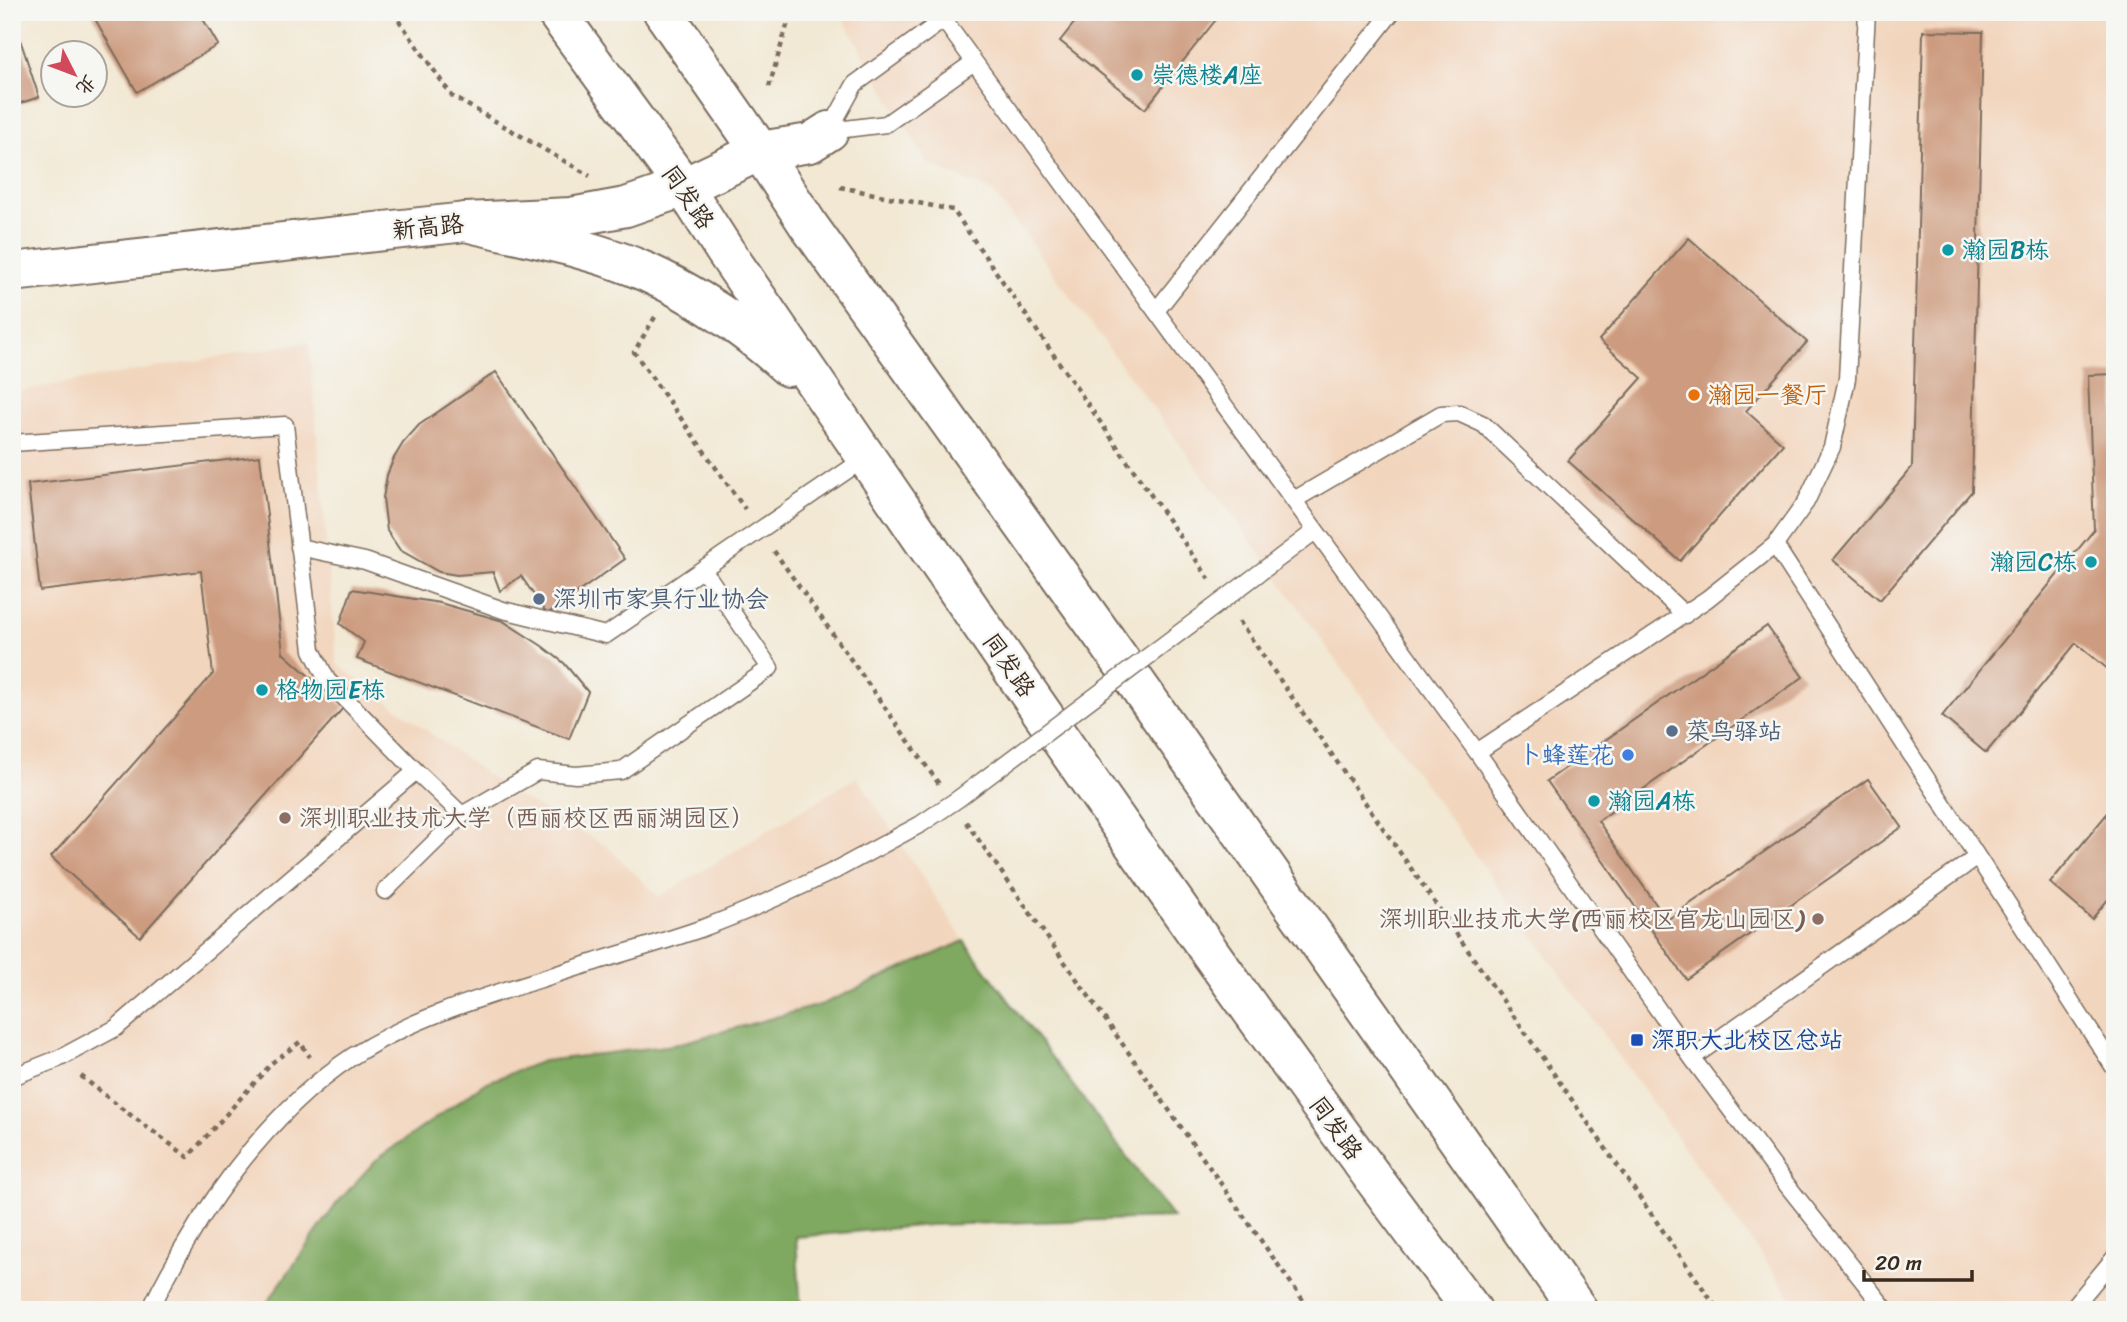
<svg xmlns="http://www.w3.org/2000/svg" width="2127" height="1322" viewBox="0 0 2127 1322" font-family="Sriracha,'LXGW WenKai TC',sans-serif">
<rect width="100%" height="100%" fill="#f6f6f2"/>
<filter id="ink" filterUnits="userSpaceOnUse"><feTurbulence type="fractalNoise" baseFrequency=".0143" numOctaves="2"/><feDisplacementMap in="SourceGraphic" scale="14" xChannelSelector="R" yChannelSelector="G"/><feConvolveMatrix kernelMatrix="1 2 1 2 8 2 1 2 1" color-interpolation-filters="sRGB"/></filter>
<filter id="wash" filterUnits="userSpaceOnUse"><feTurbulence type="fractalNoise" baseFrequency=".00686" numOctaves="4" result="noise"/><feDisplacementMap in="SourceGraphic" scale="28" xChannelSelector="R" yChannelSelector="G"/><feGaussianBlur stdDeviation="1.57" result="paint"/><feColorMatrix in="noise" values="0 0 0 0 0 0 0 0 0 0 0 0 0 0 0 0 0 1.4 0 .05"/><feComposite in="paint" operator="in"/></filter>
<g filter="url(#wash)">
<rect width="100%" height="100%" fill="#f2e8d3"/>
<path fill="#f2d5bd" d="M 839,12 L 2115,12 L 2115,1310 L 1800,1310 L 1242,528 L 993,192 L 928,164 Z
M 309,342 L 337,664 L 509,791 L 605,845 L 659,897 L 857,777 L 964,941 L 823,1004 L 674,1045 L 543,1061 L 337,1203 L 262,1310 L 12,1310 L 12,392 Z"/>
<path fill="#7fa860" stroke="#5d693f" stroke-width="2" d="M 964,941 L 1173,1218 L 930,1225 L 796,1237 L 801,1310 L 262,1310 L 337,1203 L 375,1161 L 485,1083 L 543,1061 L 674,1045 L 823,1004 Z"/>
<g id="blocks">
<path fill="#cd9c80" d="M 91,12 L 199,12 L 218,45 L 137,92 Z
M 1083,12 L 1222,12 L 1145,109 L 1060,41 Z
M 1923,31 L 1983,32 L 1972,491 L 1880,600 L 1833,560 L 1912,467 Z
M 19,36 L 39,97 L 12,106 L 12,38 Z
M 1689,238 L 1807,342 L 1746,411 L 1783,444 L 1680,561 L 1568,461 L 1642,378 L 1599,340 Z
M 496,372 L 625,559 L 547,614 L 521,576 L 500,591 L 493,572 L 457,575 L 439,572 L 400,550 L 387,531 L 383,498 L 387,475 L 394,458 L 403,443 L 419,425 Z
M 2115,374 L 2115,675 L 2076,643 L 1986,753 L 1942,716 L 2094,530 L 2088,375 Z
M 260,456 L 283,653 L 344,707 L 140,937 L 51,857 L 213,674 L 201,571 L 40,591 L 28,484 Z
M 352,589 L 440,603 L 503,621 L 542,646 L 564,663 L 588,692 L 569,739 L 357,659 L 364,642 L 340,624 Z
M 1767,626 L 1803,677 L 1598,821 L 1667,920 L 1868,779 L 1902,827 L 1686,979 L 1547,781 Z
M 2115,804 L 2115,891 L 2092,919 L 2050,883 Z"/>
</g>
</g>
<g filter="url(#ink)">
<use href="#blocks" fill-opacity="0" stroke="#7b6c5d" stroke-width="2"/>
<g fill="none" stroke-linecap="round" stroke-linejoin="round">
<defs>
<path id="service" d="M 938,12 L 1477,752 L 1692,1058 L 1787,1185 L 1886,1310
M 829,131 L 886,124 L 974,62
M 829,131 L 855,84 L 943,20
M 1156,311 L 1392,12
M 12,443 L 285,425 L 312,650 L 327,680 L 416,771 L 116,1028 L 60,1058 L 12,1077
M 1294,500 L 1441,414 L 1459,413 L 1483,424 L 1685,615
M 1775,545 L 2115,1069
M 299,547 L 365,561 L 503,610 L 606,635 L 867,457
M 1282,556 L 1315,531
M 1477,752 L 1707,599 L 1775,545 L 1806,502 L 1832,447 L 1847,379 L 1867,12
M 416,771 L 462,815 L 538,771 L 576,775 L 621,771 L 770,668 L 703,569
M 385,891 L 462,815
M 1692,1058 L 1977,857
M 150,1310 C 196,1215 264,1115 353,1056 C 422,1012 502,992 579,967 C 619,954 660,943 700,929 C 747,912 791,891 836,870
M 2071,1310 L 2115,1257"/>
<path id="tertiary" d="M 12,272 L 466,222 L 571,217 L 626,207 L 684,187 L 760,151 L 810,143 L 829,131"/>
<path id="secondary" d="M 556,12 L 684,187 L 725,251 C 969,607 1211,966 1472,1310
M 663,12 L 760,151 L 809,226 L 1106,640 L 1578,1310
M 466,222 C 526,237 590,247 646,272 C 699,296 745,328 788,367"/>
</defs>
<use href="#service" stroke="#7b6c5d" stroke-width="19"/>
<use href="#tertiary" stroke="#7b6c5d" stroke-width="42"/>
<use href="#secondary" stroke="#7b6c5d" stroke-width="42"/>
<path stroke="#7b6c5d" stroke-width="4.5" stroke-dasharray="5 5" stroke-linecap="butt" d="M 393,12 L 452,96 L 590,176
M 769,87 L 791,12
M 840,187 L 953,210 L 1210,580
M 655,317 L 634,352 L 745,509
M 774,551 L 939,784
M 1239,621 L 1718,1310
M 966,822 L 1310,1310
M 81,1076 L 121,1108 L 188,1157 L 273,1062 L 300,1042 L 310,1057"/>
<use href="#service" stroke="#fff" stroke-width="16"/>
<use href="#tertiary" stroke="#fff" stroke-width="38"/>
<use href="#secondary" stroke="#fff" stroke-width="38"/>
<defs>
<path id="service-bridge" d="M 836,870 L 921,824 L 958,799 L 1282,556"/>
</defs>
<use href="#service-bridge" stroke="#7b6c5d" stroke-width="19" stroke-linecap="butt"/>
<use href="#service-bridge" stroke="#fff" stroke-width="16"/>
</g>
</g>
<g fill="#0f9aa8" stroke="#f6f6f2" stroke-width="2.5">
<circle cx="1137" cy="75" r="7"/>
<circle cx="1948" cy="250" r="7"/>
<circle cx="2091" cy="562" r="7"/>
<circle cx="262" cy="690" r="7"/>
<circle cx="1594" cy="801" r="7"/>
</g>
<circle fill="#e8710a" stroke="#f6f6f2" stroke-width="2.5" cx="1694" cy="395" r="7"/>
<g fill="#5c6f8a" stroke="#f6f6f2" stroke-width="2.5">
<circle cx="539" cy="599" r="7"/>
<circle cx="1672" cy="731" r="7"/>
</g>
<circle fill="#3f7fe0" stroke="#f6f6f2" stroke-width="2.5" cx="1628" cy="755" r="7"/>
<g fill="#8d6e63" stroke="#f6f6f2" stroke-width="2.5">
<circle cx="285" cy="818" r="7"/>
<circle cx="1818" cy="919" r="7"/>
</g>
<rect fill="#1a4fb4" stroke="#f6f6f2" stroke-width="2.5" x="1630" y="1033" width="14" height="14" rx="3.5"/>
<g text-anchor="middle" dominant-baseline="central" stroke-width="5" stroke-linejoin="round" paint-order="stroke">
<g font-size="24" fill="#0d838f" stroke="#f6f6f2" text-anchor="start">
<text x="1151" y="75">崇德楼A座</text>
<text x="1962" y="250">瀚园B栋</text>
<text x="2077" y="562" text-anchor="end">瀚园C栋</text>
<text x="276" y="690">格物园E栋</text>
<text x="1608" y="801">瀚园A栋</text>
</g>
<g font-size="24" fill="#3b2a1e" stroke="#f6f6f2">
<text transform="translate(688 197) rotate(55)">同发路</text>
<text transform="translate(428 227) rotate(-6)">新高路</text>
<text transform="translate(1009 665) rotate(55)">同发路</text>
<text transform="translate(1336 1128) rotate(54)">同发路</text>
</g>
<g font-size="24" fill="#c56008" stroke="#f6f6f2" text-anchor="start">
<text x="1708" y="395">瀚园一餐厅</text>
</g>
<g font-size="24" fill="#4e5e75" stroke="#f6f6f2" text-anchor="start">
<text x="553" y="599">深圳市家具行业协会</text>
<text x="1686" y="731">菜鸟驿站</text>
</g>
<g font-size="24" fill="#366cbe" stroke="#f6f6f2" text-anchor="end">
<text x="1614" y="755">卜蜂莲花</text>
</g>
<g font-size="24" fill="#785e54" stroke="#f6f6f2" text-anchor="start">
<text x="299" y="818">深圳职业技术大学（西丽校区西丽湖园区）</text>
<text x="1804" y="919" text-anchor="end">深圳职业技术大学(西丽校区官龙山园区)</text>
</g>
<g font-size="24" fill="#164399" stroke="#f6f6f2" text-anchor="start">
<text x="1651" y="1040">深职大北校区总站</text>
</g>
</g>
<rect width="2127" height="1322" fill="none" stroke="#f6f6f2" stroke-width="42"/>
<g transform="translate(74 74) rotate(132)"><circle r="33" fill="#f6f6f2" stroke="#aba49d" stroke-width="2"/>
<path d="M0-5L12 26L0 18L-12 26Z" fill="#d1495b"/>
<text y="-10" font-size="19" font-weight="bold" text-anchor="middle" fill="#3b2a1e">北</text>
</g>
<path d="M1864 1270v10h108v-10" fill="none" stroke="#3b2a1e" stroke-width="3.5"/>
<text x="1875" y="1270" font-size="21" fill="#3b2a1e" stroke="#f6f6f2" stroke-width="5" paint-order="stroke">20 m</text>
</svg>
